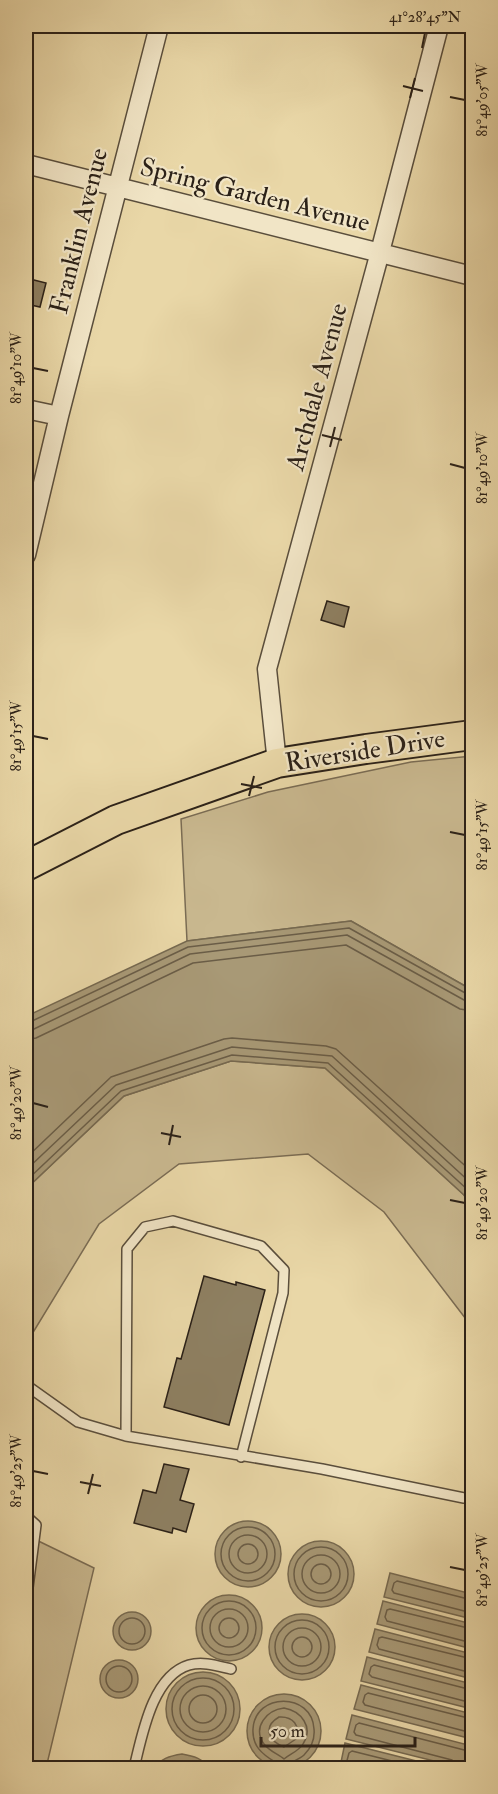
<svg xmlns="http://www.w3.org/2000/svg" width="498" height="1794" viewBox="0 0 498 1794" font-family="'IM FELL Double Pica',serif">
<rect width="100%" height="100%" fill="#e9d7a7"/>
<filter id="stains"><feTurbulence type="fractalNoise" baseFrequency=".00333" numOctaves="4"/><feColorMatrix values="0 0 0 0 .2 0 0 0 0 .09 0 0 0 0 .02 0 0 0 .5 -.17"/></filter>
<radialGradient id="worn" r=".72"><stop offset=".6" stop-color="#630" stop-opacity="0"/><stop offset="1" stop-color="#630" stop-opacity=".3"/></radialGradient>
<path fill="#c9b88f" stroke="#7a6c54" stroke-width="1.5" d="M 472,756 L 472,990 L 351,921 L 187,941 L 181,819 L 268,792 L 411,762 Z
M 231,1061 L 325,1068 L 464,1195 L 472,1207 L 472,1327 L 384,1212 L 308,1154 L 179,1164 L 99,1224 L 26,1344 L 26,1189 L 124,1096 Z
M 26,1535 L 94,1568 L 46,1768 L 26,1768 Z"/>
<path fill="#a89976" stroke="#766950" stroke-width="1.5" d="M 351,921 L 472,990 L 472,1207 L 464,1195 L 325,1068 L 231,1061 L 124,1096 L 26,1189 L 26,1019 L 31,1014 L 187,941 Z
M215 1554a33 33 0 1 1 66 0a33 33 0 1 1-66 0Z
M288 1574a33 33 0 1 1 66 0a33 33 0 1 1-66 0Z
M 390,1573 L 472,1594 L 472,1619 L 384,1597 Z
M196 1628a33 33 0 1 1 66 0a33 33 0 1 1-66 0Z
M 383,1601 L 472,1624 L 472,1649 L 377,1624 Z
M113 1631a19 19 0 1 1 38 0a19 19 0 1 1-38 0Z
M269 1647a33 33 0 1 1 66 0a33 33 0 1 1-66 0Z
M 375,1629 L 472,1654 L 472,1679 L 369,1652 Z
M 367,1657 L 472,1684 L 472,1709 L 361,1681 Z
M100 1679a19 19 0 1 1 38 0a19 19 0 1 1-38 0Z
M166 1709a37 37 0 1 1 74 0a37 37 0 1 1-74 0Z
M 361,1685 L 472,1714 L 472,1739 L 354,1709 Z
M247 1731a37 37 0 1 1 74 0a37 37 0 1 1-74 0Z
M 352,1715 L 472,1746 L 472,1768 L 462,1768 L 346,1739 Z
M 345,1743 L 444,1768 L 346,1768 L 340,1767 Z
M 182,1754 C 194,1756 203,1759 210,1768 L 152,1768 C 161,1759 169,1756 182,1754 Z"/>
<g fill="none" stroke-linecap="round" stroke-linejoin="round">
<path stroke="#6a5d47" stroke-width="1.5" d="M 26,1023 L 30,1022 L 188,947 L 349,928 L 467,994 L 472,995
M 26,1031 L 34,1029 L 190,954 L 347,935 L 464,1000 L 472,1002
M 26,1040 L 36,1038 L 193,963 L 346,945 L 460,1009 L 472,1011
M 26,1158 L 111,1077 L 224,1039 L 232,1038 L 326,1046 L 336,1049 L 472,1172
M 26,1170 L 116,1085 L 232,1047 L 332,1056 L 472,1184
M 26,1181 L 121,1091 L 232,1055 L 328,1063 L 468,1190 L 472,1196
M221 1554a27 27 0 1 1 54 0a27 27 0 1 1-54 0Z
M229 1554a19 19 0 1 1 38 0a19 19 0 1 1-38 0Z
M238 1554a10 10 0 1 1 20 0a10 10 0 1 1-20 0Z
M294 1574a27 27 0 1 1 54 0a27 27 0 1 1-54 0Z
M302 1574a19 19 0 1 1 38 0a19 19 0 1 1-38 0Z
M311 1574a10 10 0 1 1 20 0a10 10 0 1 1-20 0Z
M 472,1600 L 397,1581 L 394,1583 L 392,1590 L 394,1593 L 472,1613
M202 1628a27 27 0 1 1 54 0a27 27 0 1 1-54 0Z
M210 1628a19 19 0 1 1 38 0a19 19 0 1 1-38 0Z
M219 1628a10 10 0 1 1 20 0a10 10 0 1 1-20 0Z
M119 1631a13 13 0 1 1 26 0a13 13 0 1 1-26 0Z
M275 1647a27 27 0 1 1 54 0a27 27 0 1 1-54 0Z
M283 1647a19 19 0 1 1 38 0a19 19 0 1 1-38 0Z
M 472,1629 L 390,1609 L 387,1610 L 385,1617 L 387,1621 L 472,1643
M292 1647a10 10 0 1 1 20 0a10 10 0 1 1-20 0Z
M 472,1659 L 382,1637 L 379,1638 L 377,1645 L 379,1649 L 472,1673
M106 1679a13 13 0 1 1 26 0a13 13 0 1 1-26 0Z
M172 1709a31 31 0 1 1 62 0a31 31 0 1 1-62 0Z
M180 1709a23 23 0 1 1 46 0a23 23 0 1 1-46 0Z
M 472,1690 L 374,1665 L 371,1667 L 369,1674 L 372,1677 L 472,1703
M189 1709a14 14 0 1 1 28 0a14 14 0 1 1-28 0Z
M 284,1708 C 301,1711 314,1727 303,1744 C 299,1751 290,1754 284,1759 C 278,1754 269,1751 264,1744 C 252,1727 267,1710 284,1708 Z
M 279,1717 C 293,1716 301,1726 296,1739 L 284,1747 C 269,1741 262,1727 279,1717 Z
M 472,1719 L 368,1693 L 365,1695 L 363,1702 L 365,1705 L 472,1733
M 277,1768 L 275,1762 C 262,1754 252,1746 253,1729 C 255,1692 312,1692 314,1729 C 315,1739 311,1748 304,1755 C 301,1758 296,1760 292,1762 L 291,1768
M 345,1768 L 349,1753 L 352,1751 L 420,1768
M 457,1768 L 456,1763 L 452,1760 L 356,1735 L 354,1732 L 356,1725 L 359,1723 L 472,1752"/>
</g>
<path fill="#8e8062" stroke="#2b2118" stroke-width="1.5" d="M 26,278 L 46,283 L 40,307 L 26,304 Z
M 327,601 L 349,607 L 344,627 L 321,620 Z
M 204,1276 L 236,1285 L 236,1282 L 265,1290 L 229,1425 L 164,1407 L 177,1358 L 181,1359 Z
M 164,1464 L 189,1469 L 180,1500 L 194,1504 L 186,1532 L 173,1528 L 172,1533 L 134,1523 L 143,1490 L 156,1493 Z"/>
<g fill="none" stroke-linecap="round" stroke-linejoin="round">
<defs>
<path id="lane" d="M 26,1385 L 78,1422 L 126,1436
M 241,1457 L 283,1293 L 284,1270 L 261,1246 L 173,1221 L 145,1227 L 127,1249 L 126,1436 L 322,1469 L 464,1498 L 472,1498
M 26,1516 L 36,1525 L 26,1603
M 134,1768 C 142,1736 152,1676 189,1665 C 203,1661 218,1666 231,1669"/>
<path id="street" d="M 26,164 L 472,276
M 26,409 L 59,416
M 26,555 L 59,416 L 159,26
M 277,763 L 267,669 L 380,252 L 439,26"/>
<path id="primary" d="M 26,866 L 116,820 L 277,763 L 366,749 L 472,735"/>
</defs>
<use href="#lane" stroke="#5a4e3c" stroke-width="12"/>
<use href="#street" stroke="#5a4e3c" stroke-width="21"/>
<use href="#primary" stroke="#2b2118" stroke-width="32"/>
<use href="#lane" stroke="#f1e5c6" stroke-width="9"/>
<use href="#street" stroke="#f1e5c6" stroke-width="18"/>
<use href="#primary" stroke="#e9d7a7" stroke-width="28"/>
</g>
<path fill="none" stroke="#2b2118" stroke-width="2" d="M 422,48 L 425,33M 403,86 L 423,91M 450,97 L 465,100M 410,98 L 415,78M 33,368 L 48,371M 322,435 L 342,440M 330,447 L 335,427M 450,464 L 465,468M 33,736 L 48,739M 241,784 L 262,788M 249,796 L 254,776M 450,832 L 465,835M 33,1103 L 48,1107M 161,1133 L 181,1137M 169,1145 L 173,1125M 450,1200 L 465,1203M 33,1471 L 48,1474M 80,1482 L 101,1486M 88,1494 L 93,1474M 450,1567 L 465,1570"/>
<g text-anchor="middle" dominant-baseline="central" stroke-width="4.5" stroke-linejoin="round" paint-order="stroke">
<g font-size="26" fill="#2b2118" stroke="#f1e5c6">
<text transform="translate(255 195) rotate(14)">Spring Garden Avenue</text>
<text transform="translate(79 231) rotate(-76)">Franklin Avenue</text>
<text transform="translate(317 387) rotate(-75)">Archdale Avenue</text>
<text transform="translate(365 751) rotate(-9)">Riverside Drive</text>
</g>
</g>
<rect width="498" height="1794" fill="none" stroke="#e9d7a7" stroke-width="66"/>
<path d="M261 1737v9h154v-9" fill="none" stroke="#2b2118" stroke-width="3"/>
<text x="270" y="1737" font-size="18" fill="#2b2118" stroke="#f1e5c6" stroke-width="4.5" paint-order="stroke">50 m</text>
<rect x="33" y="33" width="432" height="1728" fill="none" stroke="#2b2118" stroke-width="2"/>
<g font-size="15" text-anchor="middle" fill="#2b2118">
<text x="425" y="22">41°28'45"N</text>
<text transform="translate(482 100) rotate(-90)" y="5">81°49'05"W</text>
<text transform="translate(16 368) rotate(-90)" y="5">81°49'10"W</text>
<text transform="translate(482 468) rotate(-90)" y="5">81°49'10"W</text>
<text transform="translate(16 736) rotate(-90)" y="5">81°49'15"W</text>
<text transform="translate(482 835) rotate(-90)" y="5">81°49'15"W</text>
<text transform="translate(16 1103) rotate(-90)" y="5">81°49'20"W</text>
<text transform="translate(482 1203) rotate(-90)" y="5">81°49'20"W</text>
<text transform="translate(16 1471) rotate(-90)" y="5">81°49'25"W</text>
<text transform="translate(482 1570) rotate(-90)" y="5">81°49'25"W</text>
</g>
<rect width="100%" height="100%" filter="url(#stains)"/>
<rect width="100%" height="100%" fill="url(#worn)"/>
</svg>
